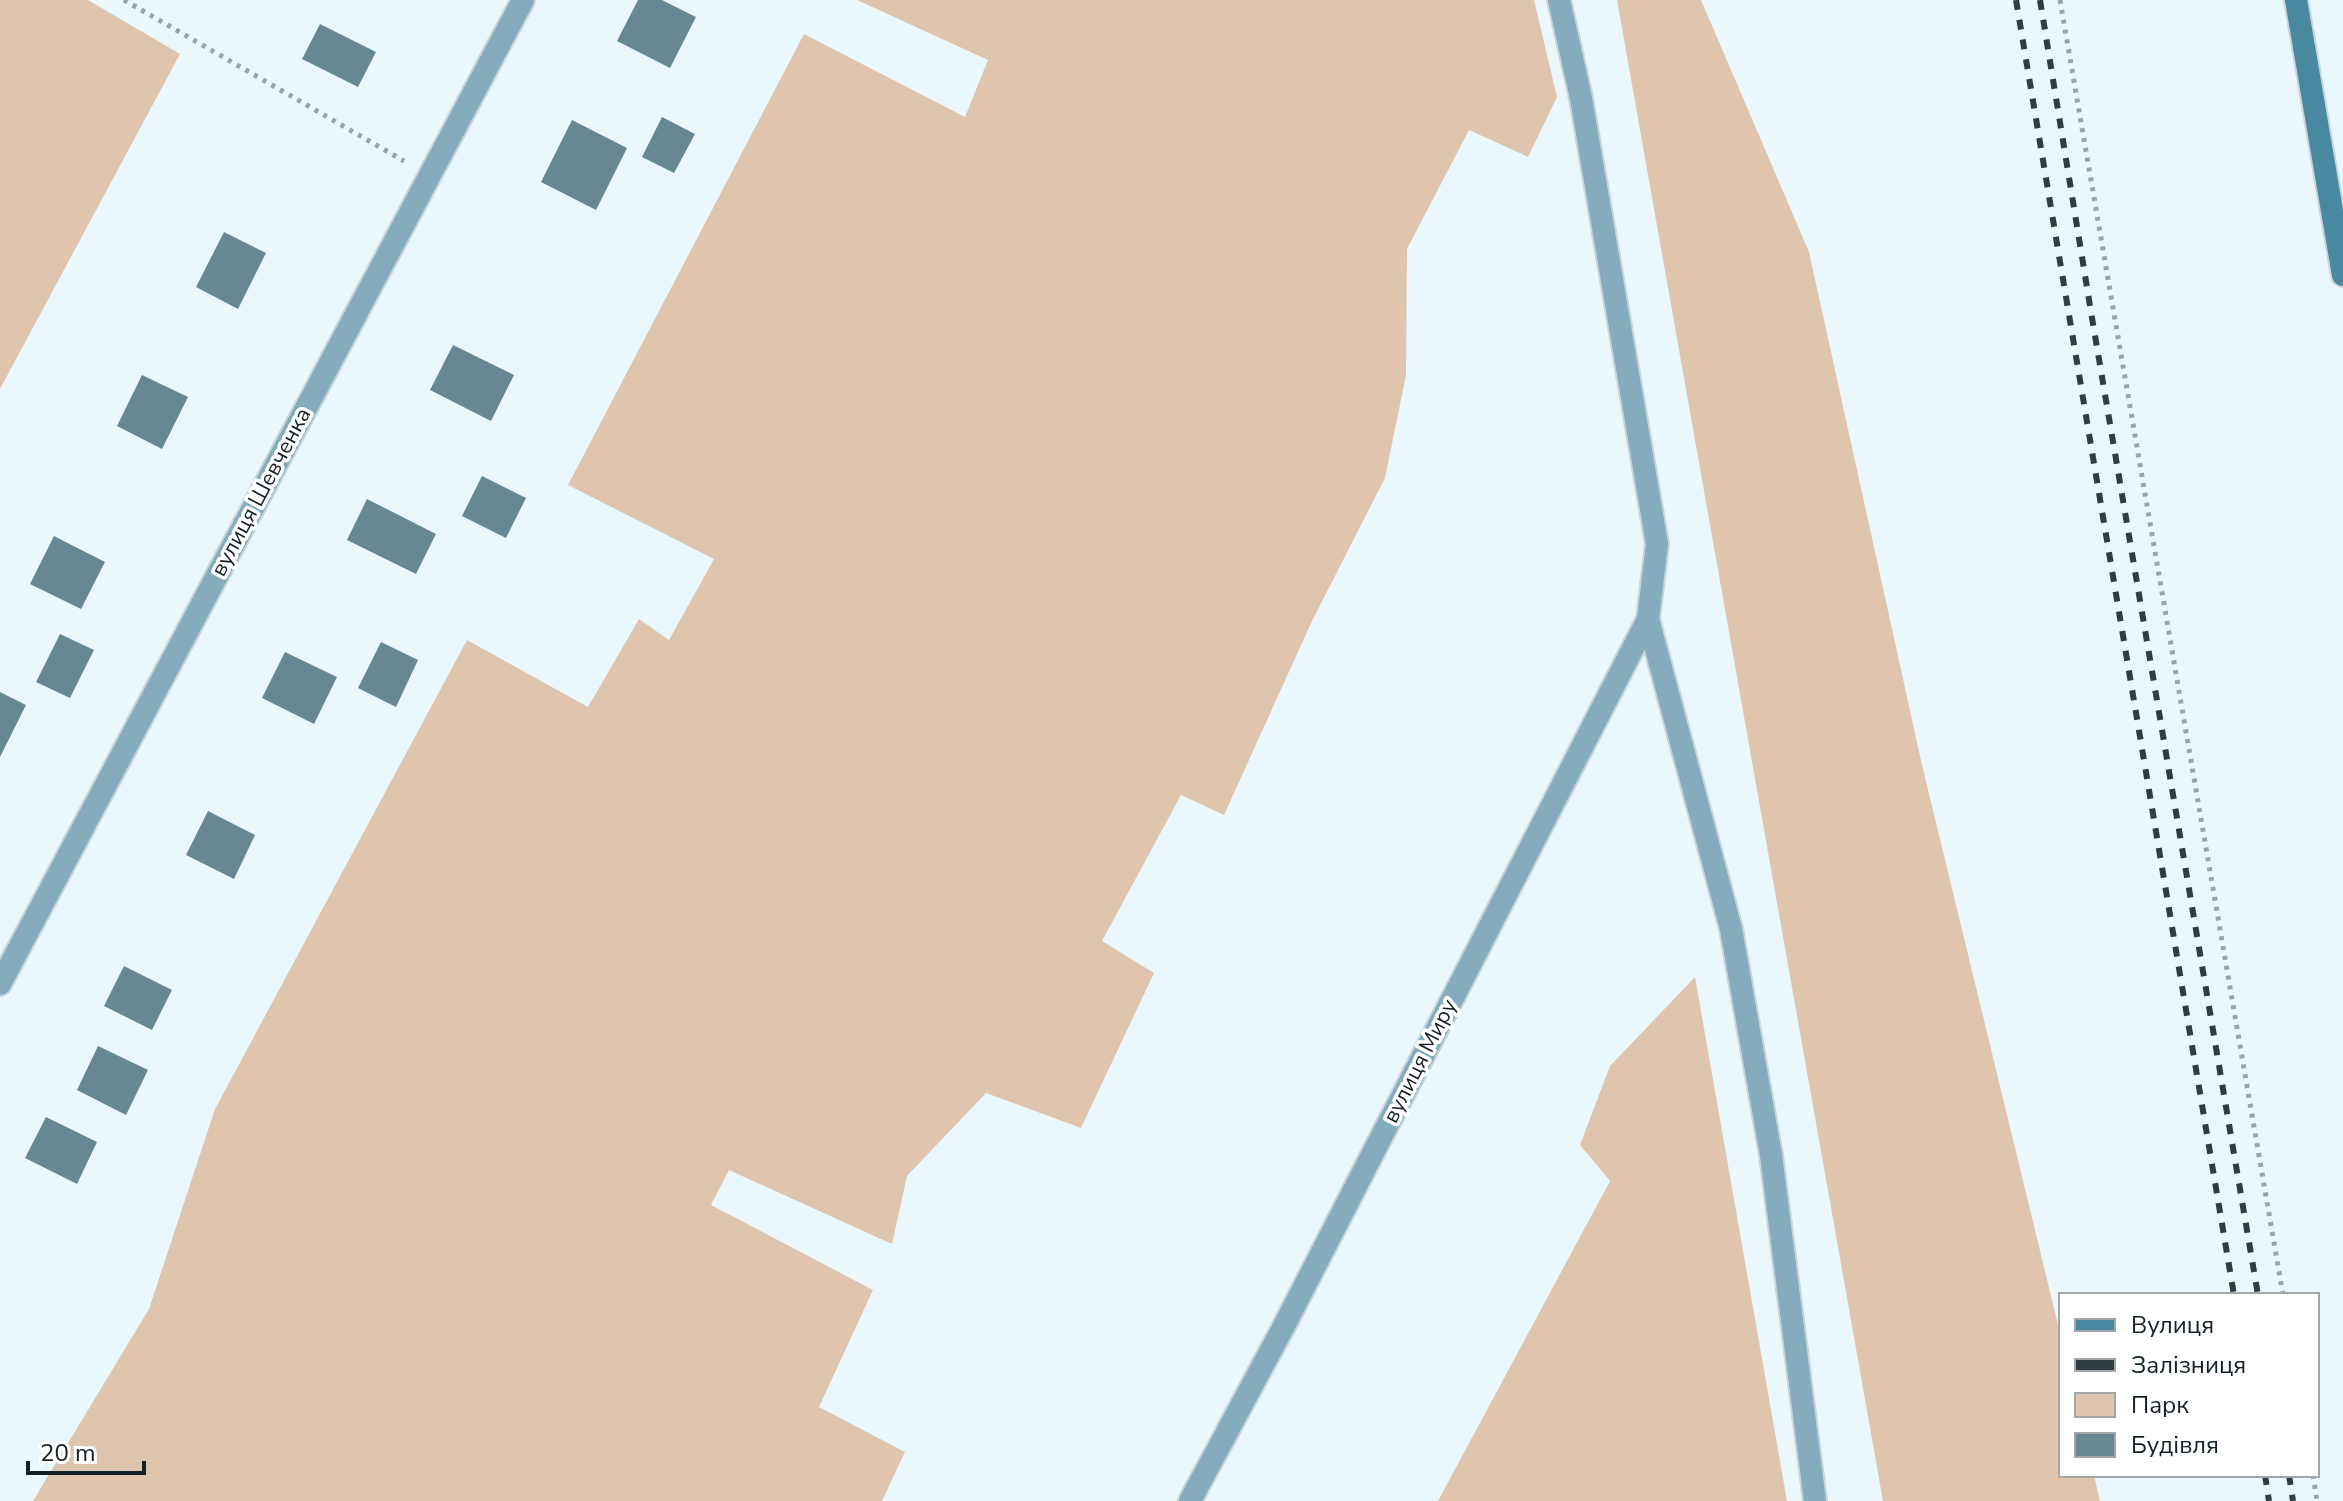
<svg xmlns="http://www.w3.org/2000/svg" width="2343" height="1501" viewBox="0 0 2343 1501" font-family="'Nunito Sans',sans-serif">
<rect width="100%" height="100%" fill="#eaf8fe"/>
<path fill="#dfc5ad" d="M 0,0 L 88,0 L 180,54 L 0,389 Z
M 857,0 L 1534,0 L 1557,97 L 1528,157 L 1469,130 L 1407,249 L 1406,375 L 1385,478 L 1312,621 L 1224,815 L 1181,795 L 1102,941 L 1154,973 L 1081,1128 L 986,1093 L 907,1176 L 892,1244 L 729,1170 L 711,1205 L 873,1290 L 819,1407 L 905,1452 L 882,1501 L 33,1501 L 149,1309 L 215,1109 L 467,640 L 588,707 L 639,619 L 669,640 L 714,559 L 568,485 L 804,34 L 965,117 L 988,60 Z
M 1617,0 L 1701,0 L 1809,252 L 1922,765 L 2061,1337 L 2061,1475 L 2094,1475 L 2100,1501 L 1883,1501 Z
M 1695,977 L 1787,1501 L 1438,1501 L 1610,1181 L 1580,1145 L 1610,1066 Z"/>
<path fill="#688795" d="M 638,0 L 662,0 L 696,17 L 670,68 L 617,41 Z
M 320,24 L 376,52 L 358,87 L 302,59 Z
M 662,117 L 695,134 L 674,173 L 642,157 Z
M 572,120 L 627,148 L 596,210 L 541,182 Z
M 224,232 L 266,253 L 238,309 L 196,287 Z
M 453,345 L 514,375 L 491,421 L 430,390 Z
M 142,375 L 188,397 L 162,449 L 117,426 Z
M 482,476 L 526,498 L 506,538 L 462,516 Z
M 367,499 L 436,534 L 416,574 L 347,540 Z
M 54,536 L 105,562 L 81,609 L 30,584 Z
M 60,634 L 94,650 L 70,698 L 36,682 Z
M 381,642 L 418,660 L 396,707 L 358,688 Z
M 285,652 L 337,677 L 314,724 L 262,698 Z
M 0,692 L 26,705 L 0,757 Z
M 208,811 L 255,835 L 234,879 L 186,855 Z
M 124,966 L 172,990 L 152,1030 L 104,1006 Z
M 98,1046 L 148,1070 L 126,1115 L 77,1090 Z
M 46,1117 L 97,1142 L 77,1184 L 25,1158 Z"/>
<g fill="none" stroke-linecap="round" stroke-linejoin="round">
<defs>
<path id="minor" d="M 1559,0 L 1581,98 L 1657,544 L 1648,619 L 1731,929 L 1771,1155 L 1815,1501
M 0,984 L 523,0
M 1190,1501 L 1284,1326 L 1648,619"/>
<path id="secondary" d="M 2296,0 L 2343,275"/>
</defs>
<use href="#minor" stroke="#c8d5db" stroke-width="26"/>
<use href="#secondary" stroke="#c8d5db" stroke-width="26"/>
<path stroke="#97a5aa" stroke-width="5" stroke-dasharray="4 6" stroke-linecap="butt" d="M 124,0 L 404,161
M 2060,0 L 2283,1295
M 2313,1475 L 2317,1501"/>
<use href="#minor" stroke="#84acbd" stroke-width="22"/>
<use href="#secondary" stroke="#4888a0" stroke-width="22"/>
<path stroke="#2f3c41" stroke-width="6" stroke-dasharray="10 10" stroke-linecap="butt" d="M 2016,0 L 2234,1295
M 2040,0 L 2091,312 L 2258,1295
M 2265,1475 L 2269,1501
M 2289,1475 L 2293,1501"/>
</g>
<g text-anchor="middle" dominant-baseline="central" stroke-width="7" stroke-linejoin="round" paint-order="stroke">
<g font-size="22" fill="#132025" stroke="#fff">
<text transform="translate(261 492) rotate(-62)">вулиця Шевченка</text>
<text transform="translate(1420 1061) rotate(-63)">вулиця Миру</text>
</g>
</g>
<rect x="2059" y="1293" width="260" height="184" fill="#ffffff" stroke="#a1a6a8" stroke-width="2"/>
<rect x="2075" y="1319" width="40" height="12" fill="#4888a0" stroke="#a1a6a8" stroke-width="2"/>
<text x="2131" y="1333" font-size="24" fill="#132025">Вулиця</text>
<rect x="2075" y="1359" width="40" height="12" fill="#2f3c41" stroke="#a1a6a8" stroke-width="2"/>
<text x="2131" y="1373" font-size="24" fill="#132025">Залізниця</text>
<rect x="2075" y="1393" width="40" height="24" fill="#dfc5ad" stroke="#a1a6a8" stroke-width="2"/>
<text x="2131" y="1413" font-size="24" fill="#132025">Парк</text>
<rect x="2075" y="1433" width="40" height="24" fill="#688795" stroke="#a1a6a8" stroke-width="2"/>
<text x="2131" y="1453" font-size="24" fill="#132025">Будівля</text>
<path d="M28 1461v12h116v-12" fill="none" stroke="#132025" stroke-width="4"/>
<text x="40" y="1461" font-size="24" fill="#132025" stroke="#ffffff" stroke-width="6" paint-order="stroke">20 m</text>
</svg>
